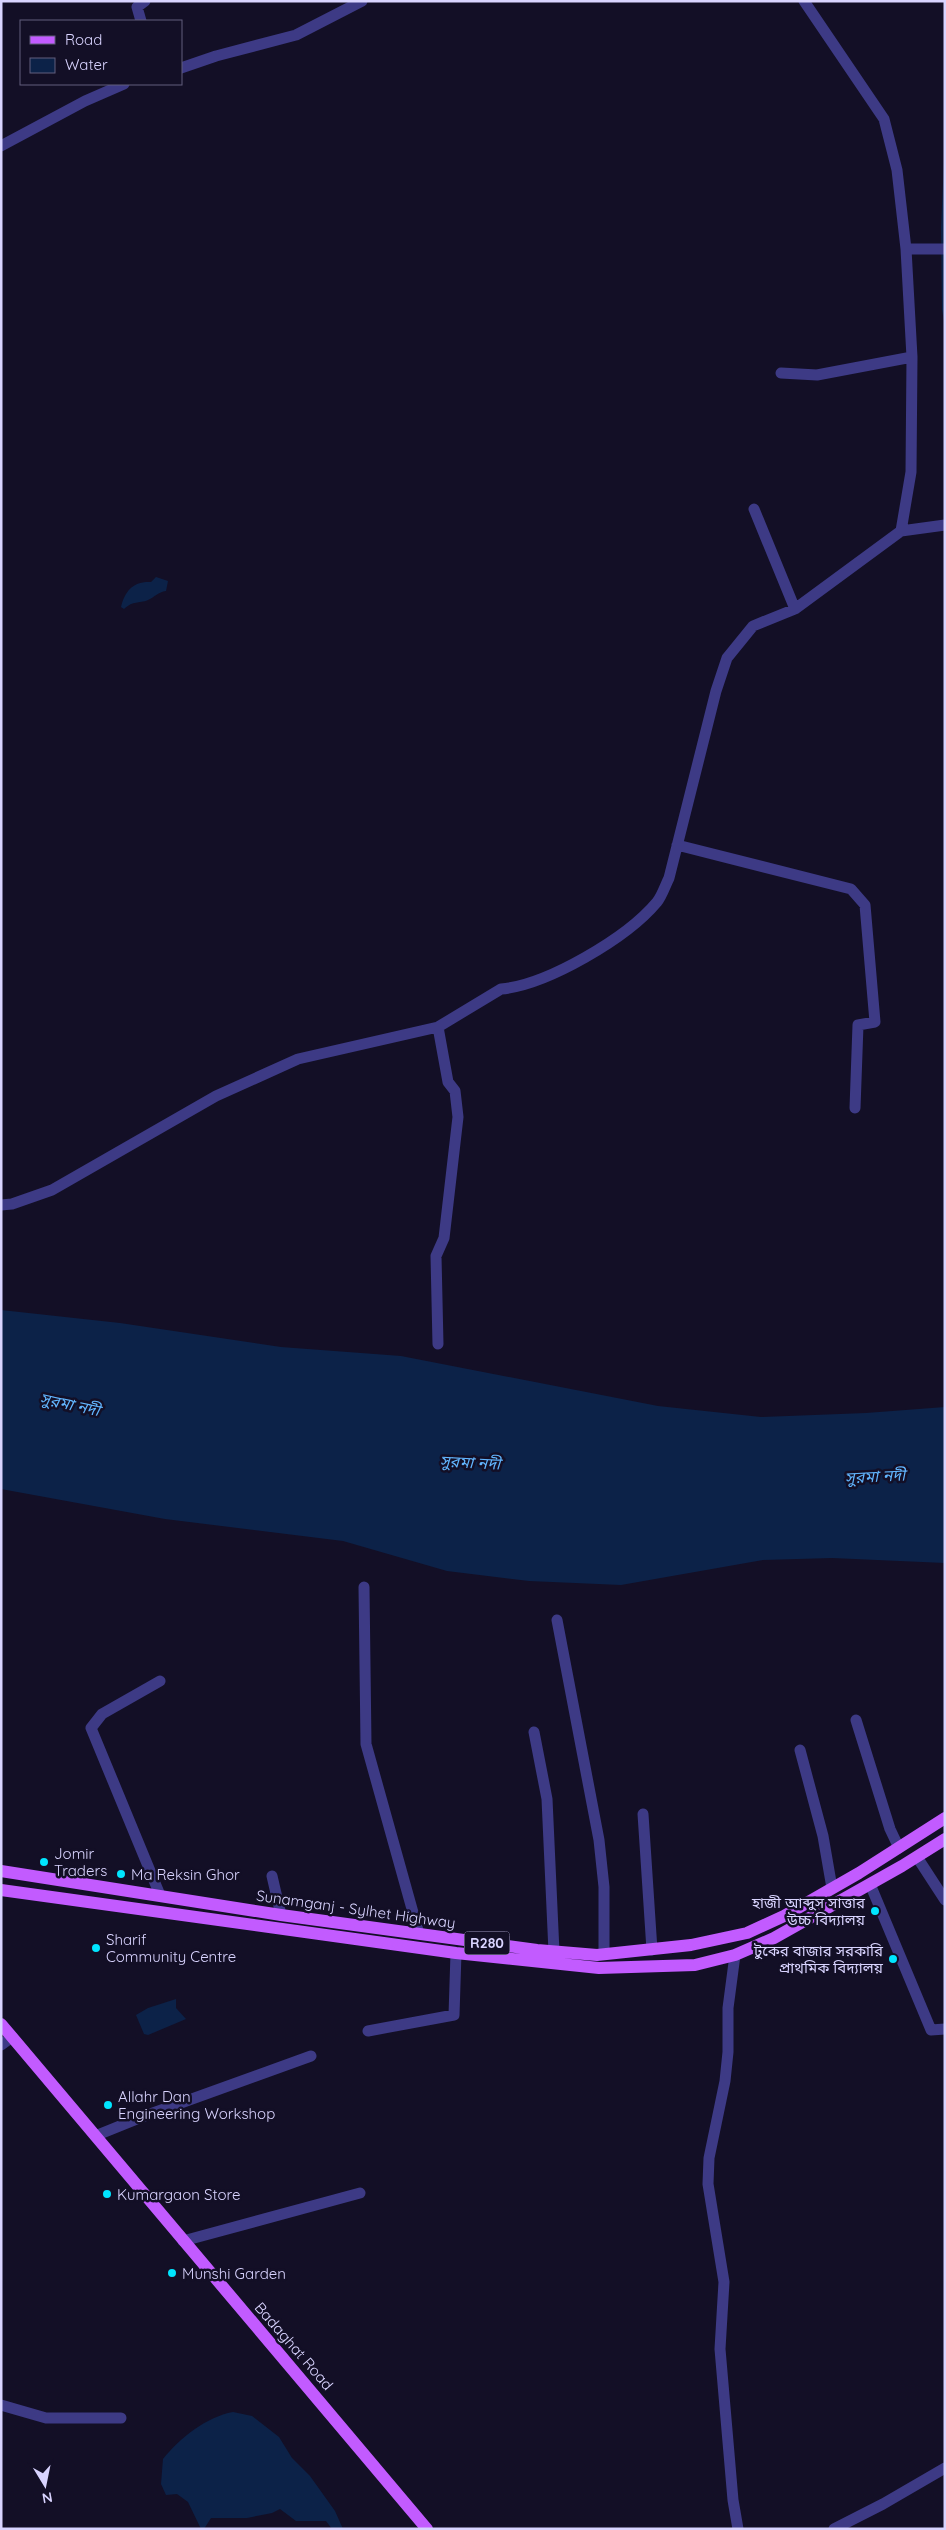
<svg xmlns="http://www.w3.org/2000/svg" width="946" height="2530" viewBox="0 0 946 2530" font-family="Quicksand,'Noto Sans Bengali',sans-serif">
<rect width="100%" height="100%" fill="#130f26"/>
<path fill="#0c2248" d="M 945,138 L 945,327 L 942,310 L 941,228 Z
M 156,577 L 168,581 L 166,591 C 158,592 155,597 148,600 C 138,604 134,600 124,609 L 121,607 C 125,591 133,581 151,582 Z
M 1,1310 L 120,1323 L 281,1347 L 401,1356 L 658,1406 L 761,1417 L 866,1413 L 945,1407 L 945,1563 L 832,1558 L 763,1560 L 621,1585 L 529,1581 L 447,1571 L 343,1541 L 165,1519 L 1,1489 Z
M 176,1999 L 176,2008 L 186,2019 L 148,2035 L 144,2034 L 136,2015 L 148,2008 Z
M 233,2412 L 252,2416 L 279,2437 L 292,2458 L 310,2476 L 335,2511 L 343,2529 L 332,2529 L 326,2521 L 296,2521 L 280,2509 L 272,2513 L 247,2518 L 211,2518 L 204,2529 L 201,2529 L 188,2502 L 177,2494 L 166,2495 L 161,2484 L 163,2459 C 180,2438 206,2417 233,2412 Z"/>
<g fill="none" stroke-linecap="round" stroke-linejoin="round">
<path stroke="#3d3a85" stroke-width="11" d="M 141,21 L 137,7 L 145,1
M 181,68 L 216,56 L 296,35 L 362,1
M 1,146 L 85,101 L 124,84
M 906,249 L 945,249
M 781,373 L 817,375 L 912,357
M 754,509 L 795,609
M 901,531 L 945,525
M 677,845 L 851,889 L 865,905 L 875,1022 L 858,1025 L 855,1108
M 438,1027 L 448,1082 L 455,1091 L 458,1117 L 444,1238 L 436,1256 L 438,1344
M 1,1205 L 12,1204 L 52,1190 L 216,1096 L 298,1059 L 438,1027 L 501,989 C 547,985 627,938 657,902 C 662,896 665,886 669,878 L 716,691 L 727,658 L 753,626 L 795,609 L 901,531 L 911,472 L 912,357 L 906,249 L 897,170 L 884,119 L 804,1
M 364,1587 L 366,1744 L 419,1934
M 557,1620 L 599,1840 L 604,1887 L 604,1954
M 160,1681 L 102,1714 L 91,1728 L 160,1895
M 856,1720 L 890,1829 L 899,1848
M 534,1732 L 547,1799 L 554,1952
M 800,1750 L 823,1836 L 832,1888
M 643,1814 L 652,1950
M 917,1857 L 945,1900
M 272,1876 L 281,1915
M 870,1884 L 931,2030 L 945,2029
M 735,1955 L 728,2008 L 728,2052 L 725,2081 L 709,2158 L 708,2184 L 724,2282 L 720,2349 L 733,2500 L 738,2529
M 368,2031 L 454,2015 L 456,1953
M 1,2045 L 12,2037
M 95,2136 L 142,2117 L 311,2056
M 183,2241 L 360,2193
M 1,2405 L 46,2418 L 121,2418
M 834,2529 L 883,2504 L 945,2468"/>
<path stroke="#c25bff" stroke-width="12" d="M 1,1871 L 281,1915 L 537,1950 L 597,1955 L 691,1945 L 747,1933 L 784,1916 L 859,1873 L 945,1818
M 1,1890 L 456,1953 L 599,1968 L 695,1965 L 735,1955 L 774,1938 L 902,1866 L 945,1839
M 1,2024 L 427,2529"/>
</g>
<g fill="#00e5ff" stroke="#130f26" stroke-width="2">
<circle cx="44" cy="1862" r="5"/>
<circle cx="121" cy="1874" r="5"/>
<circle cx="875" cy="1911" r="5"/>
<circle cx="96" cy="1948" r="5"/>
<circle cx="893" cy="1959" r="5"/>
<circle cx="108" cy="2105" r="5"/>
<circle cx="107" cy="2194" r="5"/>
<circle cx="172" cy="2273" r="5"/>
</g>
<g text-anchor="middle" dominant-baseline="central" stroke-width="5" stroke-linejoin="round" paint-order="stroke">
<rect fill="#130f26" stroke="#9e99be" stroke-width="1" x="464.5" y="1931.5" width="45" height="23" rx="4"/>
<g font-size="14" font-weight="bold" fill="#d9d4ff">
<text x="487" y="1943">R280</text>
</g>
<g font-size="15" fill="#d9d4ff" stroke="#130f26" text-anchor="start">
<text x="54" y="1853">Jomir<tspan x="54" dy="17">Traders</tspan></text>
<text x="131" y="1874">Ma Reksin Ghor</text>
<text x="865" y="1902" text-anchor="end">হাজী আব্দুস সাত্তার<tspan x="865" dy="17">উচ্চ বিদ্যালয়</tspan></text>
<text x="106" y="1939">Sharif<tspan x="106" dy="17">Community Centre</tspan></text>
<text x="883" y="1950" text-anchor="end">টুকের বাজার সরকারি<tspan x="883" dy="17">প্রাথমিক বিদ্যালয়</tspan></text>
<text x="118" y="2096">Allahr Dan<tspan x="118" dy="17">Engineering Workshop</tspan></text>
<text x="117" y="2194">Kumargaon Store</text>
<text x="182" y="2273">Munshi Garden</text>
</g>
<g font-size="15" fill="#d9d4ff" stroke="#130f26">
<text transform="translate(356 1909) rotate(8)">Sunamganj - Sylhet Highway</text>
<text transform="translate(294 2346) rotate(49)">Badaghat Road</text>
</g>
<g font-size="16" font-style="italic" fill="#62b6ff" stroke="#130f26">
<text transform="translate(70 1404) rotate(12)">সুরমা নদী</text>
<text transform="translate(470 1462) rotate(3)">সুরমা নদী</text>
<text transform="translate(875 1476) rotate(-3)">সুরমা নদী</text>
</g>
</g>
<rect width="946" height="2530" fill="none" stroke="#d9d4ff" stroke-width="5"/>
<rect x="20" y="20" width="162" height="65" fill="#130f26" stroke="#625e7d"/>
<rect x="30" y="36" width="25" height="8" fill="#c25bff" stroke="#625e7d"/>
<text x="65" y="45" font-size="15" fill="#d9d4ff">Road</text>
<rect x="30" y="58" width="25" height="15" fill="#0c2248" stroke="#625e7d"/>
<text x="65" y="70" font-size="15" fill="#d9d4ff">Water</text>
<g transform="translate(45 2485) rotate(170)" stroke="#130f26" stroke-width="4" paint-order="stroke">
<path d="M0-4L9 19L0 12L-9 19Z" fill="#d9d4ff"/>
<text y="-8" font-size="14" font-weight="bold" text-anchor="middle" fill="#d9d4ff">N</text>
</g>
</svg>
